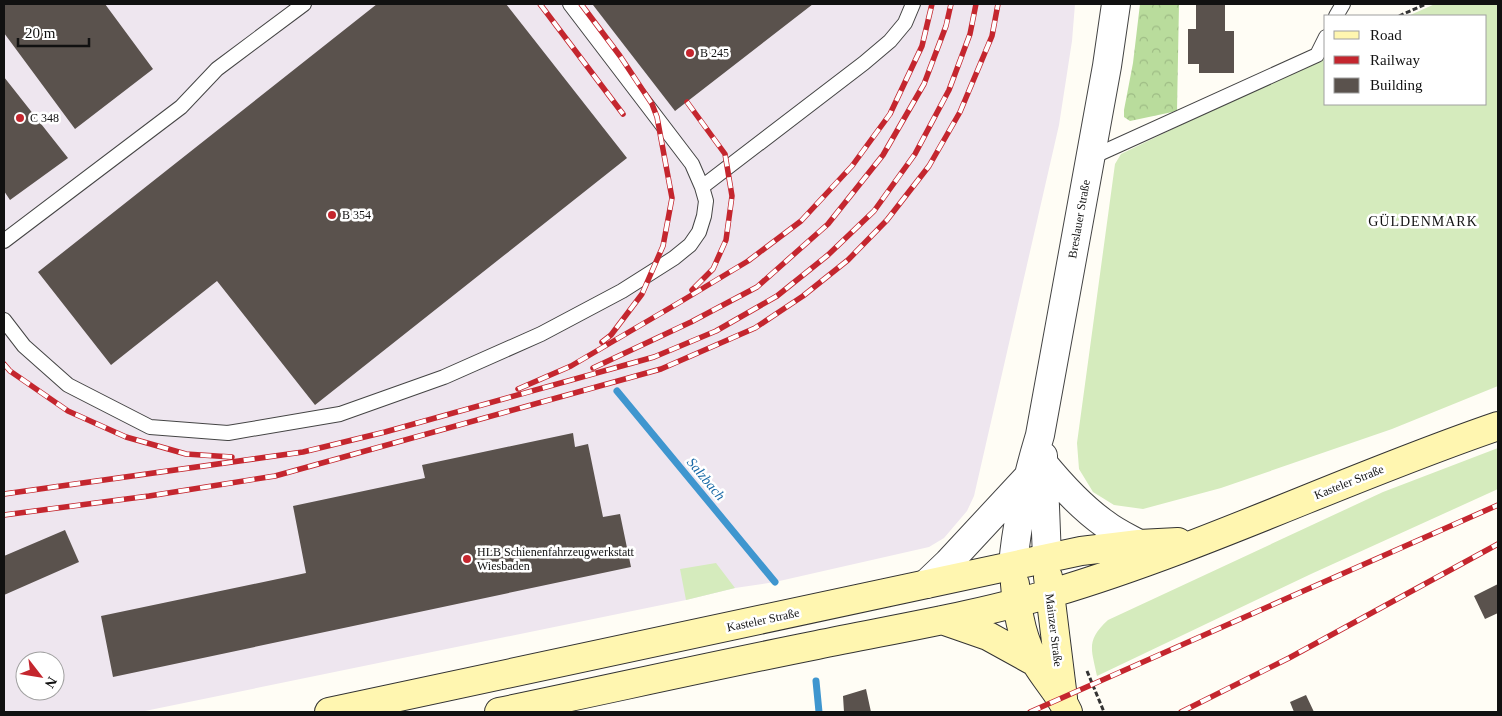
<svg xmlns="http://www.w3.org/2000/svg" width="1502" height="716" viewBox="0 0 1502 716" font-family="'Times New Roman',serif">
<defs>
<pattern id="forest-crowns" width="20" height="18" patternUnits="userSpaceOnUse" patternTransform="scale(1.25)"><rect width="20" height="18" fill="#b9dc9c"/><path d="M2 6a3 3 0 1 1 6 0M12 15a3 3 0 1 1 6 0" fill="none" stroke="#9ebc85"/></pattern>
</defs>
<rect width="100%" height="100%" fill="#fffdf5"/>
<path fill="#eee6ef" fill-rule="evenodd" d="M 4,4 L 1075,4 L 1072,41 L 1059,125 L 974,496 L 967,511 L 944,538 L 929,547 L 775,582 L 735,588 L 686,600 L 140,712 L 4,712 ZM 25,661 L 55,661 L 55,691 L 25,691 Z"/>
<path fill="#d5ebbd" d="M 1435,4 L 1498,4 L 1498,386 L 1392,429 L 1221,488 L 1143,509 L 1114,505 L 1093,492 L 1079,469 L 1077,443 L 1115,164 L 1121,154 L 1326,55 L 1326,104 L 1486,104 L 1486,16 L 1408,16 Z
M 1498,448 L 1498,489 L 1311,574 L 1097,676 C 1092,650 1085,641 1108,620 L 1383,492 Z
M 716,563 L 735,588 L 686,600 L 680,569 Z"/>
<path fill="url(#forest-crowns)" d="M 1140,4 L 1179,4 L 1177,111 L 1130,121 L 1124,117 L 1124,110 L 1133,63 Z"/>
<g fill="none" stroke-linecap="round" stroke-linejoin="round">
<path stroke="#3f96cf" stroke-width="7" d="M 617,391 L 775,582
M 816,681 L 819,712"/>
</g>
<path fill="#5a524d" d="M 4,4 L 105,4 L 153,69 L 75,129 L 4,33 Z
M 377,4 L 506,4 L 627,158 L 315,405 L 217,281 L 111,365 L 38,272 Z
M 595,4 L 813,4 L 675,111 L 593,5 Z
M 1196,4 L 1225,4 L 1225,31 L 1234,31 L 1234,73 L 1199,73 L 1199,64 L 1188,64 L 1188,29 L 1196,29 Z
M 4,77 L 68,158 L 10,200 L 4,191 Z
M 573,433 L 575,447 L 588,444 L 603,517 L 620,514 L 631,567 L 113,677 L 101,616 L 306,573 L 293,506 L 425,478 L 422,465 Z
M 65,530 L 79,562 L 4,595 L 4,556 Z
M 1498,584 L 1498,613 L 1485,619 L 1474,596 Z
M 866,689 L 871,712 L 844,712 L 843,696 Z
M 1306,695 L 1314,712 L 1294,712 L 1290,702 Z"/>
<g fill="none" stroke-linecap="round" stroke-linejoin="round">
<defs>
<path id="service" d="M 1336,16 L 1343,4
M 1090,158 L 1317,55 L 1326,37
M 702,187 L 864,63 L 890,41 L 905,23 L 913,4
M 4,241 L 181,107 L 217,69 L 304,4
M 4,320 L 24,346 L 68,385 L 150,427 L 228,433 L 340,414 L 444,377 L 541,334 L 622,291 L 674,258 L 690,245 L 699,232 L 704,216 L 706,201 L 702,187 L 692,164 L 570,4"/>
<path id="tertiary" d="M 1043,456 L 1047,558
M 1043,463 C 1061,485 1081,507 1105,524 C 1115,532 1128,538 1139,544
M 1013,565 C 1017,520 1027,478 1040,435 L 1107,66 L 1116,4
M 926,584 L 948,563 L 1027,478"/>
<path id="secondary" d="M 1048,577 L 1063,698
M 1015,584 C 1017,611 1022,640 1036,663 C 1046,680 1060,694 1068,712
M 942,620 L 988,636 L 1035,662
M 329,712 L 1081,551 L 1139,544 L 1178,542
M 499,712 C 605,690 711,666 817,645 C 894,629 976,616 1052,593 C 1204,548 1348,477 1498,426"/>
</defs>
<use href="#service" stroke="#444" stroke-width="16"/>
<use href="#tertiary" stroke="#444" stroke-width="30"/>
<use href="#secondary" stroke="#333" stroke-width="30"/>
<path stroke="#333" stroke-width="3" stroke-dasharray="5 2.5" stroke-linecap="butt" d="M 1399,16 L 1426,4
M 1087,671 L 1104,712"/>
<use href="#service" stroke="#fff" stroke-width="14"/>
<use href="#tertiary" stroke="#fff" stroke-width="28"/>
<use href="#secondary" stroke="#fff6b0" stroke-width="28"/>
<defs>
<path id="rail" d="M 540,4 L 623,114
M 581,4 L 620,56 L 652,104 L 657,117 L 672,198 L 663,246 L 642,294 L 611,335 L 602,342
M 687,102 L 725,154 L 732,196 L 726,240 L 713,269 L 692,290
M 4,364 L 10,371 L 68,411 L 126,437 L 186,454 L 232,457
M 593,368 L 691,322 L 757,287 L 828,224 L 883,155 L 924,84 L 946,26 L 951,4
M 518,389 L 571,366 L 680,302 L 748,261 L 801,221 L 852,166 L 890,114 L 922,46 L 932,4
M 4,494 L 303,452 L 385,432 L 654,357 L 716,331 L 777,296 L 828,255 L 874,211 L 915,154 L 949,90 L 970,34 L 976,4
M 4,515 L 149,496 L 275,476 L 661,369 L 755,328 L 803,296 L 848,260 L 887,220 L 929,166 L 960,112 L 992,36 L 998,4
M 1030,712 L 1498,505
M 1181,712 L 1289,658 L 1498,544"/>
</defs>
<use href="#rail" stroke="#c4262e" stroke-width="5.5"/>
<use href="#rail" stroke="#fff" stroke-width="4" stroke-dasharray="11" stroke-linecap="butt"/>
</g>
<g fill="#c4262e" stroke="#fff" stroke-width="2">
<circle cx="690" cy="53" r="5"/>
<circle cx="20" cy="118" r="5"/>
<circle cx="332" cy="215" r="5"/>
<circle cx="467" cy="559" r="5"/>
</g>
<g text-anchor="middle" dominant-baseline="central" stroke-width="5" stroke-linejoin="round" paint-order="stroke">
<g font-size="12" fill="#111" stroke="#fff" text-anchor="start">
<text x="700" y="53">B 245</text>
<text x="30" y="118">C 348</text>
<text x="342" y="215">B 354</text>
<text x="477" y="552">HLB Schienenfahrzeugwerkstatt<tspan x="477" dy="14">Wiesbaden</tspan></text>
</g>
<g font-size="12" fill="#111" stroke="#fff">
<text transform="translate(1079 219) rotate(-80)">Breslauer Straße</text>
<text transform="translate(1349 482) rotate(-22)">Kasteler Straße</text>
<text transform="translate(763 620) rotate(-12)">Kasteler Straße</text>
<text transform="translate(1054 630) rotate(83)">Mainzer Straße</text>
</g>
<g font-size="14" letter-spacing="1" fill="#111" stroke="#fff">
<text x="1423" y="221">GÜLDENMARK</text>
</g>
<g font-size="14" font-style="italic" fill="#1768a6" stroke="#fff">
<text transform="translate(706 479) rotate(50)">Salzbach</text>
</g>
</g>
<rect width="1502" height="716" fill="none" stroke="#111111" stroke-width="10"/>
<rect x="1324" y="15" width="162" height="90" fill="#ffffff" stroke="#a0a0a0"/>
<rect x="1334" y="31" width="25" height="8" fill="#fff6b0" stroke="#a0a0a0"/>
<text x="1370" y="40" font-size="15" fill="#111111">Road</text>
<rect x="1334" y="56" width="25" height="8" fill="#c4262e" stroke="#a0a0a0"/>
<text x="1370" y="65" font-size="15" fill="#111111">Railway</text>
<rect x="1334" y="78" width="25" height="15" fill="#5a524d" stroke="#a0a0a0"/>
<text x="1370" y="90" font-size="15" fill="#111111">Building</text>
<g transform="translate(40 676) rotate(121)"><circle r="24" fill="#ffffff" stroke="#a0a0a0"/>
<path d="M0-4L9 19L0 12L-9 19Z" fill="#c4262e"/>
<text y="-8" font-size="14" font-weight="bold" text-anchor="middle" fill="#111111">N</text>
</g>
<path d="M18 38v8h71v-8" fill="none" stroke="#111111" stroke-width="2.5"/>
<text x="25" y="38" font-size="15" fill="#111111" stroke="#ffffff" stroke-width="4" paint-order="stroke">20 m</text>
</svg>
